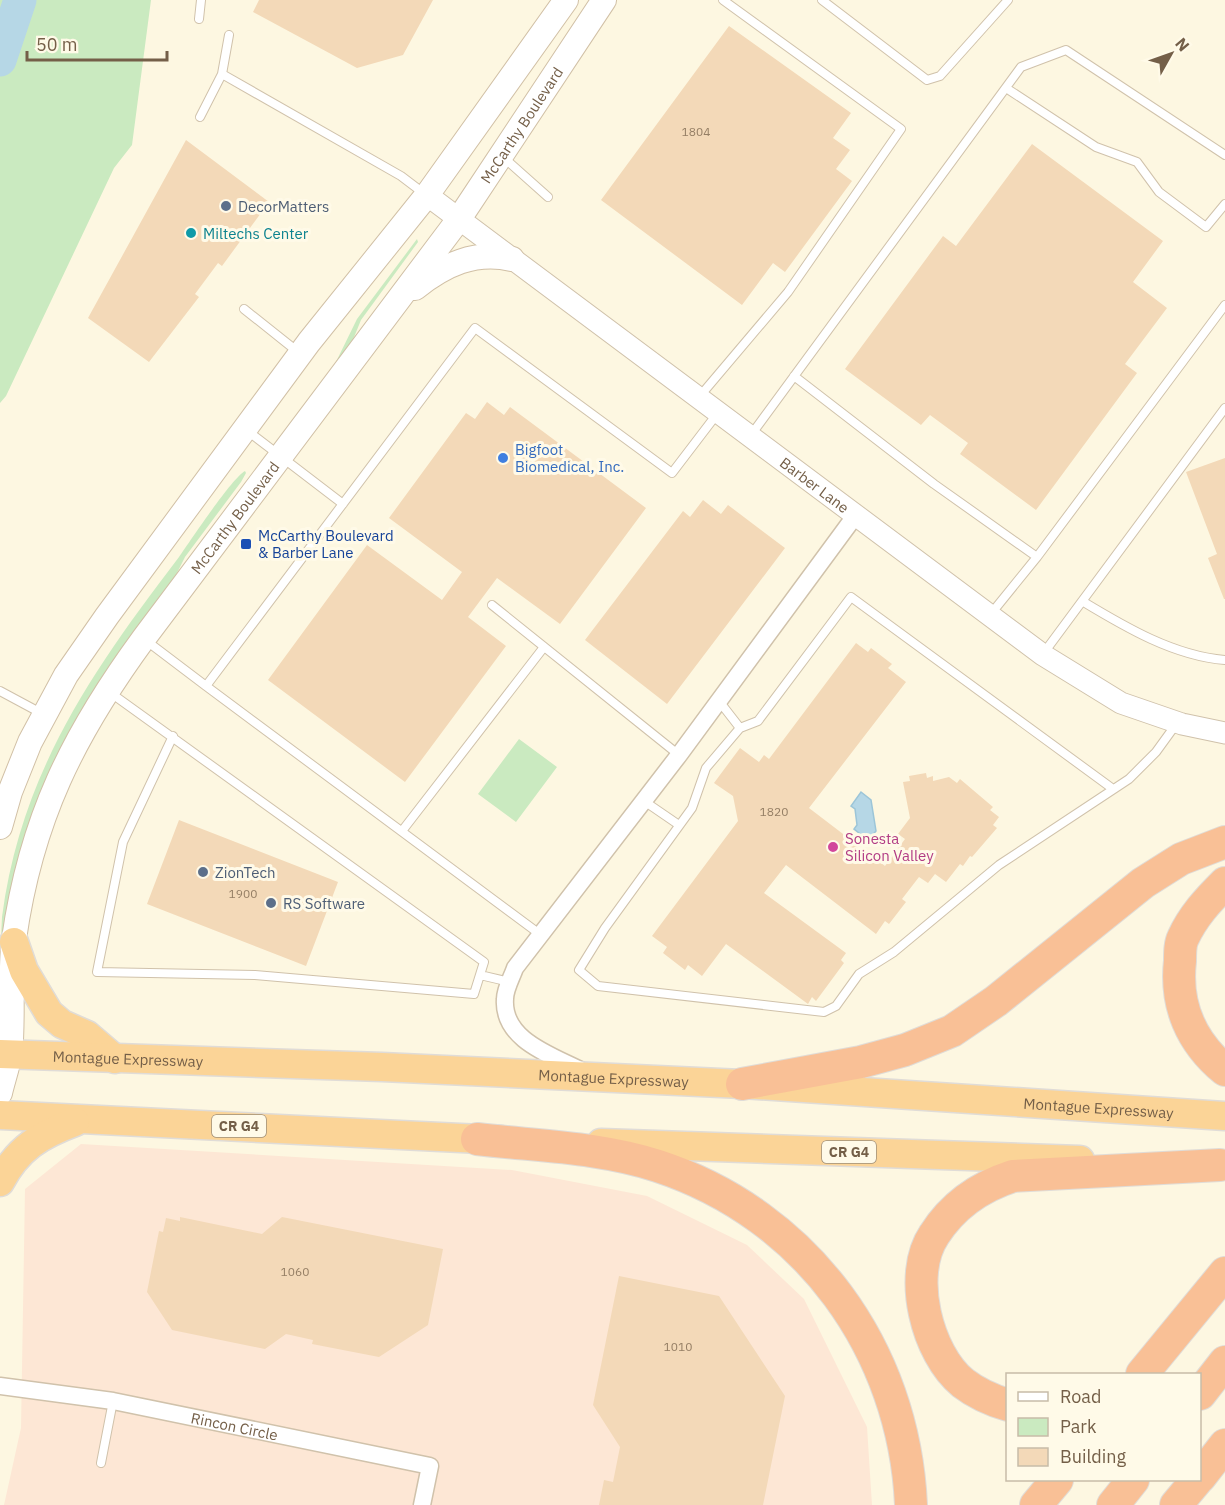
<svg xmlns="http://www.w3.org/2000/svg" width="1225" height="1505" viewBox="0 0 1225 1505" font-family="'IBM Plex Sans',sans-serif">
<rect width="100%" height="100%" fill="#fdf7e1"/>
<path fill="#fde7d5" d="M 81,1144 L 512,1170 L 647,1196 L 747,1245 L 804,1299 L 867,1427 L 872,1505 L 4,1505 L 21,1428 L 25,1189 Z"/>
<path fill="#caeac0" d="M 0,0 L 151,0 L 132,145 L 114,168 L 6,396 L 0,403 Z
M 417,239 L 418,242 L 361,320 L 348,352 L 334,366 L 357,319 Z
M 245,471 L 246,473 L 241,482 L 185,557 L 170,587 L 22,848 C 6,904 3,959 0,1017 C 0,984 0,950 2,917 C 21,772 93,670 179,557 C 191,540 232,478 245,471 Z
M 519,739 L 557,767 L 516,822 L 478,794 Z"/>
<path fill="#b6d7e6" stroke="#9cc5d8" stroke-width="1.5" d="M 861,792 L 871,800 L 876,831 L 868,840 L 854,829 L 857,825 L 855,809 L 851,806 Z"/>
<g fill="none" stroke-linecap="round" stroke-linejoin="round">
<path stroke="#b6d7e6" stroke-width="33" d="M 0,60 L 20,0"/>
</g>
<path fill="#f3d9b8" d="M 259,0 L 433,0 L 403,55 L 357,68 L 253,12 Z
M 729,26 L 851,113 L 833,138 L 850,150 L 836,169 L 852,181 L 785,272 L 773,263 L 742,305 L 601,200 Z
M 186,140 L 269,202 L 222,266 L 218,263 L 195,294 L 199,297 L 149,362 L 88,318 Z
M 1032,144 L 1163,241 L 1133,282 L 1167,308 L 1125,364 L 1137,373 L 1036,510 L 960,454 L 968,443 L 930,415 L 921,425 L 845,369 L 943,236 L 956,246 Z
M 487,402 L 504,415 L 510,407 L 646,508 L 560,624 L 497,578 L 468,617 L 506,646 L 405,782 L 268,680 L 367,545 L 442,600 L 462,572 L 389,518 L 466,413 L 475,419 Z
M 1225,458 L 1225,599 L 1224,599 L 1208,558 L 1217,554 L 1186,472 Z
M 703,500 L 721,514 L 728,505 L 785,548 L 667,704 L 585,640 L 683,511 L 690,517 Z
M 856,643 L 868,652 L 871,648 L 892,664 L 888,668 L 906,682 L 809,808 L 885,866 L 905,839 L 898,834 L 910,818 L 903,782 L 910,781 L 909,776 L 926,773 L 927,778 L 933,776 L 933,781 L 949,777 L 957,783 L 960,779 L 993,807 L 990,810 L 999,817 L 993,825 L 997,828 L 972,857 L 970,856 L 963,866 L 960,864 L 946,882 L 935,874 L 928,883 L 919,877 L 902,899 L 906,902 L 889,924 L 885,921 L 876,934 L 786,865 L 764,893 L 846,953 L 841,960 L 844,963 L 816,1001 L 812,997 L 808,1004 L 726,944 L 702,976 L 688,965 L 685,970 L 663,953 L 667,947 L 652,936 L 738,821 L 733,796 L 714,783 L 740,748 L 759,762 L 764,755 L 769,759 Z
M 179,820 L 338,882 L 306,966 L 147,904 Z
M 180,1217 L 262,1234 L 282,1217 L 443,1249 L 428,1325 L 379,1357 L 312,1344 L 313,1340 L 286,1334 L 265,1349 L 172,1330 L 147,1292 L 159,1231 L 163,1232 L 166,1218 L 180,1221 Z
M 619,1276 L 719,1296 L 785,1396 L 763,1505 L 599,1505 L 604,1480 L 613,1482 L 620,1447 L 593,1405 Z"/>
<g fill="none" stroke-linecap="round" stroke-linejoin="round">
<defs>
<path id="service" d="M 822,0 L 927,80 L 940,76 L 1008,0
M 199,19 L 201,0
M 222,74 L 401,176 L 426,195
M 1006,88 L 1096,147 L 1137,162 L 1159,192 L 1206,227 L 1225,204
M 200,117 L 222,74 L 229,35
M 502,156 L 548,197
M 244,309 L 298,352
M 794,376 L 934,484 L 1037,557
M 700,396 L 788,292 L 901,129 L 723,0
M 245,429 L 343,504
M 751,435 L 1021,67 L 1066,50 L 1225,155
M 1082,601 C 1125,627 1174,656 1225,660
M 492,605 L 679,755
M 990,615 L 1037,557 L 1225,305
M 144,639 L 206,686
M 1043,654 L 1225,408
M 0,691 L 41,713
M 108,691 L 484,962 L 474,994 L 255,975 L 97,972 L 123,842 L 173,736
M 719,701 L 740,728
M 1113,789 L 851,597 L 758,721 L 740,728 L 706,768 L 692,808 L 605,928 L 579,970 L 598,986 L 824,1012 L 836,1006 L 859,974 L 894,952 L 999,865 L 1129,779 L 1156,752 L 1177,723
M 644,801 L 679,825
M 402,831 L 544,647
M 541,935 L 206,686 L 475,328 L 672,473 L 717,414
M 480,975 L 510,982
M 101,1463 L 113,1401"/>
<g id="minor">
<path d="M 584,1072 C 554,1056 502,1041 505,999 C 505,989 512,977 515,968 L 679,755 L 855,516"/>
<path id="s1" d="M 0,1386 L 113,1401 L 430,1466 L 422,1505"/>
</g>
<g id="tertiary">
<path id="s2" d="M 427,195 L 1043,655 L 1121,703 L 1182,724 L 1225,733"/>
</g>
<g id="secondary">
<path d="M 415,288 C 444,265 475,250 512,259"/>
<path d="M 0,827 L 10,792 L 30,742 L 66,675 L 107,616 L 309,342 L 427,195 L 566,0"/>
<path id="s3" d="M 0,1093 C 3,1080 8,1066 10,1053 C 14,1015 9,977 14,939 C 31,819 73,735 144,638 L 459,219 L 604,0"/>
</g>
<g id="trunk">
<path d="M 14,942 L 24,971 L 49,1013 L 62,1024 L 87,1035 L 115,1059"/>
<path id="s4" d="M 0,1054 L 382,1067 L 742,1084 L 1225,1116"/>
<path d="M 0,1115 L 501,1140"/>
<path d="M 601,1143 L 1080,1160"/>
<path d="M 0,1182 C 18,1148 40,1135 75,1122"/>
</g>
<path id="motorway" d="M 1225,883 C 1208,900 1193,916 1183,938 C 1180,944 1180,953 1180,961 C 1175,1005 1191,1042 1225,1070
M 742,1084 L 861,1062 L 905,1050 L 952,1031 L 996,1001 L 1143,883 L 1181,859 L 1225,842
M 477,1139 C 536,1146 601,1147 658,1166 C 807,1215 904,1349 911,1505
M 1142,1374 L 1225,1273
M 1200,1394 L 1225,1362
M 1008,1405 C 991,1400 976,1393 963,1383 C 927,1354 907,1275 934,1235 C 953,1205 979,1187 1013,1176 L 1220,1165
M 1200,1477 L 1225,1445
M 1036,1505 L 1057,1480
M 1113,1505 L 1133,1480
M 1176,1505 L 1197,1480"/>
</defs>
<use href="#service" stroke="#d0c2ab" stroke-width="10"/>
<use href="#minor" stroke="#d0c2ab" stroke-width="19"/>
<use href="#tertiary" stroke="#d0c2ab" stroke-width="23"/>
<use href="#secondary" stroke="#d1c0a6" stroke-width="26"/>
<use href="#trunk" stroke="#e0dcd7" stroke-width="31"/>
<use href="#motorway" stroke="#e0dcd7" stroke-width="34"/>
<use href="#service" stroke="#fff" stroke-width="8"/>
<use href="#minor" stroke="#fff" stroke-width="16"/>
<use href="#tertiary" stroke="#fff" stroke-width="21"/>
<use href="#secondary" stroke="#fff" stroke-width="24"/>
<use href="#trunk" stroke="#fbd497" stroke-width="28"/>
<use href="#motorway" stroke="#f9c096" stroke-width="32"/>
</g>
<g fill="#5c6f8a" stroke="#fffae8" stroke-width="2">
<circle cx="226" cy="206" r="6"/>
<circle cx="203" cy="872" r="6"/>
<circle cx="271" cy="903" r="6"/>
</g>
<circle fill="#0f9aa8" stroke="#fffae8" stroke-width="2" cx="191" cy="233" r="6"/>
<circle fill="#3f7fe0" stroke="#fffae8" stroke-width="2" cx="503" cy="458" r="6"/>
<rect fill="#1a4fb4" stroke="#fffae8" stroke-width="2" x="240" y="538" width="12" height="12" rx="3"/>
<circle fill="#d1479c" stroke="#fffae8" stroke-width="2" cx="833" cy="847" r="6"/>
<g text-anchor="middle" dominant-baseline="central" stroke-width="6" stroke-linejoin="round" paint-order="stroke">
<g font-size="12" fill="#947e64">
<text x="696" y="131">1804</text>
<text x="774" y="811">1820</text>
<text x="243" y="893">1900</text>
<text x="295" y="1271">1060</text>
<text x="678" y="1346">1010</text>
</g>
<g fill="#fffae8" stroke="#9e8e78" stroke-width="1.5">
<rect x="212" y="1115" width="54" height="22" rx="4.5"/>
<rect x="822" y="1141" width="54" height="22" rx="4.5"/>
</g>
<g font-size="14" font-weight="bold" fill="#745f48">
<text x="239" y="1126">CR G4</text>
<text x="849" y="1152">CR G4</text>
</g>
<g font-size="15" fill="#745f48" stroke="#fffae8">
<text stroke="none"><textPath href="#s3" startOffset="1124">McCarthy Boulevard</textPath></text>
<text stroke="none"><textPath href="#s2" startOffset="484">Barber Lane</textPath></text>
<text stroke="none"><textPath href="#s3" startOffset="638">McCarthy Boulevard</textPath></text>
<text stroke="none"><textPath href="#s4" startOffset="128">Montague Expressway</textPath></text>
<text stroke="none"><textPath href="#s4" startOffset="614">Montague Expressway</textPath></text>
<text stroke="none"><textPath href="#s4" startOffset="1100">Montague Expressway</textPath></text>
<text stroke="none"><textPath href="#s1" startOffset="238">Rincon Circle</textPath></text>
</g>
<g font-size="15" fill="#4e5e75" stroke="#fffae8" text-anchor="start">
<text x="238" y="206">DecorMatters</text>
<text x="215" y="872">ZionTech</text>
<text x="283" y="903">RS Software</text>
</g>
<g font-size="15" fill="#0d838f" stroke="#fffae8" text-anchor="start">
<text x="203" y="233">Miltechs Center</text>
</g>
<g font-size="15" fill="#366cbe" stroke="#fffae8" text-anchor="start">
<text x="515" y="449">Bigfoot<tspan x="515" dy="17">Biomedical, Inc.</tspan></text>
</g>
<g font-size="15" fill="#164399" stroke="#fffae8" text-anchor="start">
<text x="258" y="535">McCarthy Boulevard<tspan x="258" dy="17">&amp; Barber Lane</tspan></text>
</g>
<g font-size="15" fill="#b23c85" stroke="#fffae8" text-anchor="start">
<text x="845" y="838">Sonesta<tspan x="845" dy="17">Silicon Valley</tspan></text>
</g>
</g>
<rect x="1006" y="1373" width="195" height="108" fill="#fffae8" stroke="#c7bca8" stroke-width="1.5"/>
<rect x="1018" y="1392" width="30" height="9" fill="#ffffff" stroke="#c7bca8" stroke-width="1.5"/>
<text x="1060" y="1403" font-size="18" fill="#745f48">Road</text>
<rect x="1018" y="1418" width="30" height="18" fill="#caeac0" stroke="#c7bca8" stroke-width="1.5"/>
<text x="1060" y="1433" font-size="18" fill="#745f48">Park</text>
<rect x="1018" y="1448" width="30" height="18" fill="#f3d9b8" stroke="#c7bca8" stroke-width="1.5"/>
<text x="1060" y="1463" font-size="18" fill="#745f48">Building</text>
<g transform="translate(1171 54) rotate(50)" stroke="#fffae8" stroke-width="4.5" paint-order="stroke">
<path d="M0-4.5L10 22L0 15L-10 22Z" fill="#745f48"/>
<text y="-9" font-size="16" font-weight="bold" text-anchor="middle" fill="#745f48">N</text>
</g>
<path d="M27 51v9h140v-9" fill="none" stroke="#745f48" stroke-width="3"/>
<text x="36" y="51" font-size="18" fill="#745f48" stroke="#fffae8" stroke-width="4.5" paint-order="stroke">50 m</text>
</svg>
